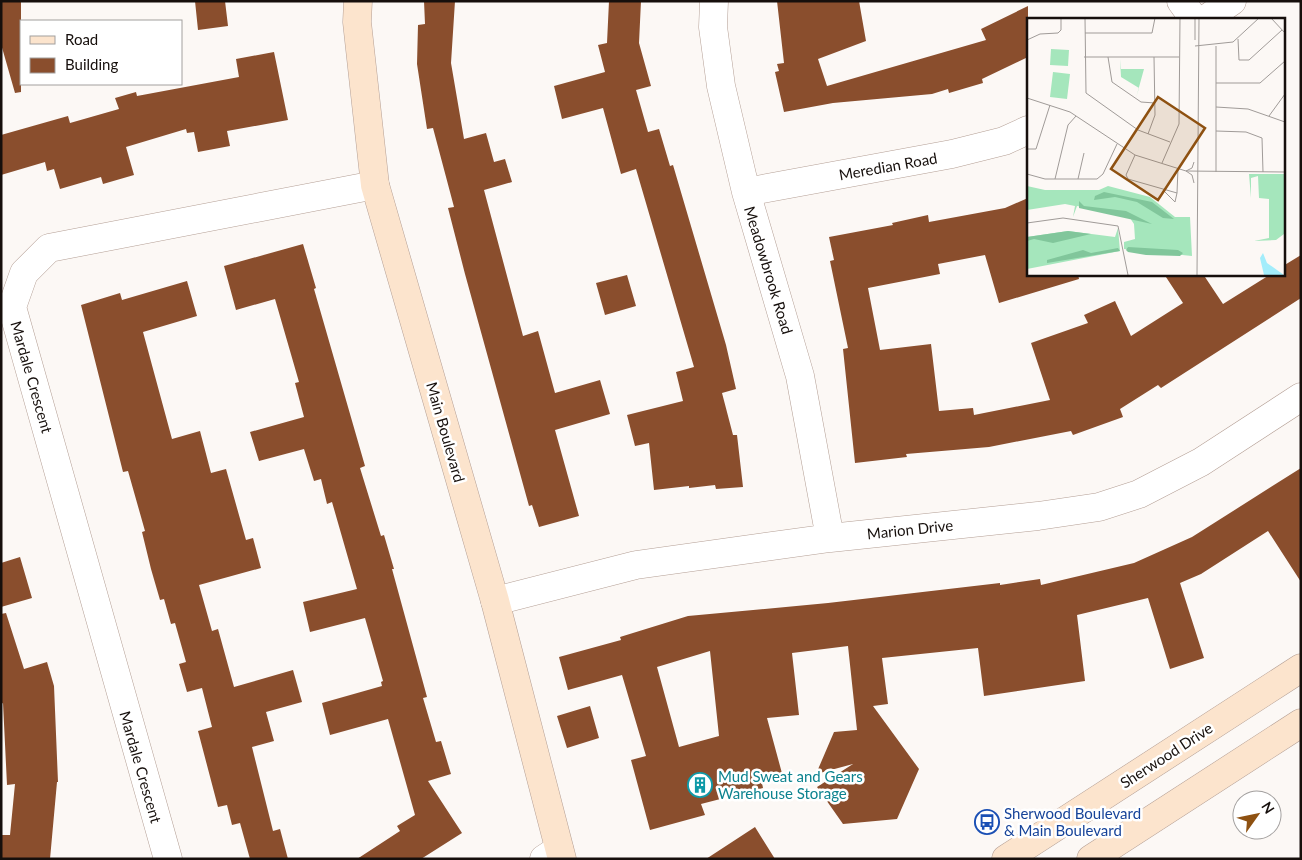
<svg xmlns="http://www.w3.org/2000/svg" width="1302" height="860" viewBox="0 0 1302 860" font-family="Lato,sans-serif">
<rect width="100%" height="100%" fill="#fcf8f5"/>
<path fill="#8a4e2d" fill-rule="evenodd" d="M 1,1 L 21,1 L 21,92 L 15,93 L 1,44 Z
M 195,1 L 225,1 L 228,26 L 198,30 Z
M 424,1 L 455,1 L 451,63 L 464,139 L 486,133 L 494,162 L 505,159 L 512,182 L 484,190 L 523,336 L 538,331 L 555,393 L 600,380 L 610,414 L 555,430 L 579,516 L 539,527 L 532,505 L 529,506 L 465,274 L 448,208 L 454,207 L 433,128 L 427,129 L 417,64 L 418,25 L 425,24 Z
M 609,1 L 641,1 L 639,43 L 651,86 L 636,90 L 648,132 L 659,129 L 670,166 L 673,165 L 726,345 L 736,389 L 722,393 L 733,435 L 737,435 L 743,487 L 716,489 L 715,485 L 689,488 L 689,486 L 654,490 L 649,443 L 635,446 L 627,415 L 683,401 L 676,372 L 694,367 L 636,169 L 621,174 L 603,108 L 562,119 L 554,86 L 605,72 L 598,45 L 607,43 Z
M 777,1 L 859,1 L 866,41 L 818,59 L 827,86 L 986,40 L 981,29 L 1028,6 L 1028,57 L 982,79 L 983,83 L 949,93 L 948,89 L 932,94 L 833,103 L 784,112 L 775,72 L 779,71 L 777,64 L 784,63 Z
M 274,52 L 288,120 L 227,131 L 230,146 L 198,152 L 194,132 L 187,133 L 186,129 L 126,147 L 134,175 L 103,184 L 101,177 L 60,189 L 54,169 L 47,171 L 45,162 L 1,175 L 1,135 L 68,116 L 70,123 L 119,109 L 115,98 L 136,92 L 137,96 L 239,77 L 236,59 Z
M 1028,198 L 1028,274 L 1078,274 L 1079,279 L 999,303 L 985,255 L 938,264 L 940,274 L 868,288 L 880,350 L 931,344 L 939,411 L 973,408 L 974,415 L 1050,400 L 1031,343 L 1088,323 L 1084,315 L 1115,301 L 1131,336 L 1183,303 L 1164,274 L 1203,274 L 1223,304 L 1271,274 L 1283,274 L 1283,266 L 1301,255 L 1301,298 L 1161,388 L 1158,385 L 1120,409 L 1123,417 L 1073,435 L 1071,431 L 989,447 L 906,454 L 907,457 L 855,463 L 843,349 L 848,348 L 830,261 L 834,260 L 829,237 L 893,225 L 892,223 L 928,215 L 929,222 L 1005,208 Z
M 303,244 L 316,288 L 314,289 L 365,466 L 360,468 L 381,536 L 384,535 L 394,569 L 392,569 L 427,697 L 423,698 L 436,742 L 441,741 L 451,774 L 428,781 L 462,833 L 421,859 L 357,859 L 400,831 L 397,826 L 415,815 L 388,719 L 330,735 L 322,703 L 382,686 L 381,682 L 383,681 L 365,618 L 310,632 L 303,602 L 357,589 L 332,502 L 327,504 L 321,479 L 314,481 L 304,449 L 259,461 L 250,432 L 304,417 L 295,383 L 299,382 L 275,299 L 236,310 L 224,266 Z
M 627,275 L 636,306 L 605,315 L 596,283 Z
M 187,281 L 197,316 L 143,332 L 172,439 L 200,431 L 211,473 L 226,469 L 246,540 L 253,538 L 261,568 L 199,585 L 212,631 L 218,629 L 234,687 L 293,670 L 302,702 L 266,712 L 274,741 L 252,747 L 273,831 L 280,829 L 288,859 L 250,859 L 240,823 L 232,825 L 227,805 L 218,807 L 198,731 L 212,727 L 202,688 L 187,692 L 179,664 L 186,662 L 175,623 L 171,624 L 164,599 L 160,600 L 151,569 L 142,532 L 145,531 L 128,471 L 123,472 L 81,305 L 120,293 L 122,300 Z
M 1301,468 L 1301,582 L 1268,531 L 1201,574 L 1180,583 L 1204,658 L 1170,669 L 1148,598 L 1077,615 L 1085,681 L 984,696 L 978,648 L 882,658 L 888,704 L 873,706 L 919,769 L 897,819 L 843,824 L 817,787 L 853,764 L 816,774 L 834,732 L 857,730 L 848,646 L 792,653 L 799,715 L 767,718 L 783,777 L 762,783 L 763,788 L 701,804 L 705,815 L 650,830 L 631,760 L 646,756 L 622,675 L 568,690 L 559,657 L 621,640 L 620,637 L 688,616 L 828,603 L 1000,583 L 1000,585 L 1040,579 L 1041,585 L 1134,563 L 1192,537 ZM 710,651 L 719,736 L 679,747 L 657,667 Z
M 20,557 L 32,598 L 1,607 L 1,563 Z
M 6,613 L 24,669 L 47,662 L 54,686 L 58,782 L 57,782 L 50,859 L 1,859 L 1,835 L 10,835 L 15,784 L 7,785 L 3,703 L 1,704 L 1,614 Z
M 590,706 L 599,738 L 567,748 L 557,716 Z
M 755,827 L 775,859 L 706,859 Z"/>
<g fill="none" stroke-linecap="round" stroke-linejoin="round">
<defs>
<path id="street" d="M 714,1 L 713,27 L 721,86 L 746,192 L 800,376 L 830,538
M 1181,1 L 1194,19
M 1206,19 L 1232,1
M 746,192 L 952,154 L 1004,141 L 1028,130
M 495,601 L 636,565 L 830,538 L 1038,516 L 1099,507 L 1139,494 L 1201,462 L 1301,397
M 168,859 L 12,307 L 24,273 L 49,248 L 375,185
M 544,859 L 559,849"/>
<path id="secondary" d="M 358,1 L 357,22 L 375,185 L 495,601 L 562,859
M 1006,859 L 1301,668
M 1091,859 L 1301,723"/>
</defs>
<use href="#street" stroke="#b49f95" stroke-width="29"/>
<use href="#secondary" stroke="#b49f95" stroke-width="29"/>
<use href="#street" stroke="#fff" stroke-width="28"/>
<use href="#secondary" stroke="#fce4cd" stroke-width="28"/>
</g>
<defs>
<symbol id="building-ring" viewBox="-11 -11 22 22"><circle r="9.5" fill="#fff" stroke="#0f9aa8" stroke-width="1.5"/><path d="M-4-6H4V6H1V3H-1V6H-4ZM-2.5-4.3h1.7v1.8h-1.7ZM.8-4.3h1.7v1.8H.8ZM-2.5-1h1.7V.8h-1.7ZM.8-1h1.7V.8H.8Z" fill="#0f9aa8"/></symbol>
<symbol id="bus-ring" viewBox="-11 -11 22 22"><circle r="9.5" fill="#fff" stroke="#1a4fb4" stroke-width="1.5"/><path d="M-5-6H5V4H4V6H2V4H-2V6H-4V4H-5ZM-3.5-4V0h7V-4ZM-3.5 1.2v1.5H-2V1.2ZM2 1.2v1.5H3.5V1.2Z" fill="#1a4fb4"/></symbol>
</defs>
<g fill-rule="evenodd">
<use href="#building-ring" x="686" y="771" width="28" height="28"/>
<use href="#bus-ring" x="973" y="808" width="28" height="28"/>
</g>
<g text-anchor="middle" dominant-baseline="central" stroke-width="5" stroke-linejoin="round" paint-order="stroke">
<g font-size="15" fill="#160f0c" stroke="#fff">
<text transform="translate(888 166) rotate(-10)">Meredian Road</text>
<text transform="translate(769 270) rotate(73)">Meadowbrook Road</text>
<text transform="translate(32 377) rotate(74)">Mardale Crescent</text>
<text transform="translate(446 432) rotate(74)">Main Boulevard</text>
<text transform="translate(910 529) rotate(-6)">Marion Drive</text>
<text transform="translate(1166 755) rotate(-33)">Sherwood Drive</text>
<text transform="translate(141 767) rotate(74)">Mardale Crescent</text>
</g>
<g font-size="15" fill="#0d838f" stroke="#fff" text-anchor="start">
<text x="718" y="776">Mud Sweat and Gears<tspan x="718" dy="17">Warehouse Storage</tspan></text>
</g>
<g font-size="15" fill="#164399" stroke="#fff" text-anchor="start">
<text x="1004" y="813">Sherwood Boulevard<tspan x="1004" dy="17">&amp; Main Boulevard</tspan></text>
</g>
</g>
<g transform="translate(1027 18)">
<rect width="258" height="258" fill="#fcf8f5"/>
<path d="M 24,31 L 42,32 L 41,48 L 23,47 ZM 93,41 L 94,51 L 117,51 L 109,80 L 112,70 L 94,59 ZM 26,54 L 43,56 L 40,81 L 23,79 ZM 257,156 L 257,216 L 249,222 L 227,223 L 242,220 L 242,181 L 232,180 L 231,158 L 224,160 L 224,180 L 222,156 ZM 0,168 L 18,172 L 72,172 L 81,168 L 123,179 L 148,199 L 163,199 L 165,238 L 97,231 L 97,224 L 108,221 L 107,206 L 101,197 L 50,188 L 46,199 L 48,188 L 38,186 L 0,192 ZM 91,210 L 93,233 L 0,251 L 0,219 L 41,213 L 88,219 Z" fill="#a5e6bc"/>
<path d="M 77,174 L 125,184 L 147,201 L 136,200 L 110,184 L 88,179 L 67,182 L 68,178 ZM 52,183 L 57,188 L 99,193 L 125,206 L 52,190 ZM 41,213 L 64,216 L 26,225 L 7,221 L 0,223 L 0,219 ZM 101,229 L 151,232 L 156,235 L 153,238 L 119,237 L 101,234 L 99,232 ZM 91,230 L 93,233 L 20,245 L 20,242 L 56,232 L 64,235 Z" fill="#81c69b"/>
<path d="M 236,235 L 240,245 L 257,257 L 237,257 L 233,240 Z" fill="#a3edfb"/>
<path fill="none" stroke="#a09b98" stroke-width="1" d="M 58,0 L 59,75 L 111,112 L 143,124M 168,0 L 168,22M 244,0 L 258,15M 58,15 L 125,15 L 128,0M 211,21 L 212,42 L 222,42 L 255,12M 0,22 L 13,16 L 31,15 L 34,12 L 34,0M 168,28 L 206,24 L 232,0M 57,39 L 152,39M 81,39 L 85,64 L 114,84 L 128,85M 189,65 L 233,65 L 258,43M 0,80 L 43,94 L 108,137 L 159,153 L 258,154M 189,89 L 221,91 L 258,104M 242,98 L 258,76M 189,113 L 219,114 L 235,120 L 236,154M 121,116 L 128,97 L 127,39M 0,131 L 9,131 L 23,87M 108,137 L 99,157 L 101,161 L 150,175 L 151,150M 135,145 L 152,106 L 153,0M 189,154 L 189,28M 0,156 L 18,161 L 70,161 L 76,156 L 90,126M 28,161 L 41,107 L 49,98M 51,161 L 57,135M 167,165 L 165,157 L 159,153 L 165,150 L 167,144M 136,172 L 148,184 L 150,175M 0,205 L 36,200 L 91,208 L 101,257M 170,257 L 172,0"/>
<path fill="#8e5111" fill-opacity="0.15" stroke="#8e5111" stroke-width="2.5" d="M 131,79 L 178,110 L 131,182 L 84,151 Z"/>
<rect width="258" height="258" fill="none" stroke="#160f0c" stroke-width="2.5"/>
</g>
<rect width="1302" height="860" fill="none" stroke="#160f0c" stroke-width="5"/>
<rect x="20" y="20" width="162" height="65" fill="#ffffff" stroke="#a29f9e"/>
<rect x="30" y="36" width="25" height="8" fill="#fce4cd" stroke="#a29f9e"/>
<text x="65" y="45" font-size="15" fill="#160f0c">Road</text>
<rect x="30" y="58" width="25" height="15" fill="#8a4e2d" stroke="#a29f9e"/>
<text x="65" y="70" font-size="15" fill="#160f0c">Building</text>
<g transform="translate(1257 815) rotate(57)"><circle r="24" fill="#ffffff" stroke="#a29f9e"/>
<path d="M0-4L9 19L0 12L-9 19Z" fill="#8e5111"/>
<text y="-8" font-size="14" font-weight="bold" text-anchor="middle" fill="#160f0c">N</text>
</g>
</svg>
